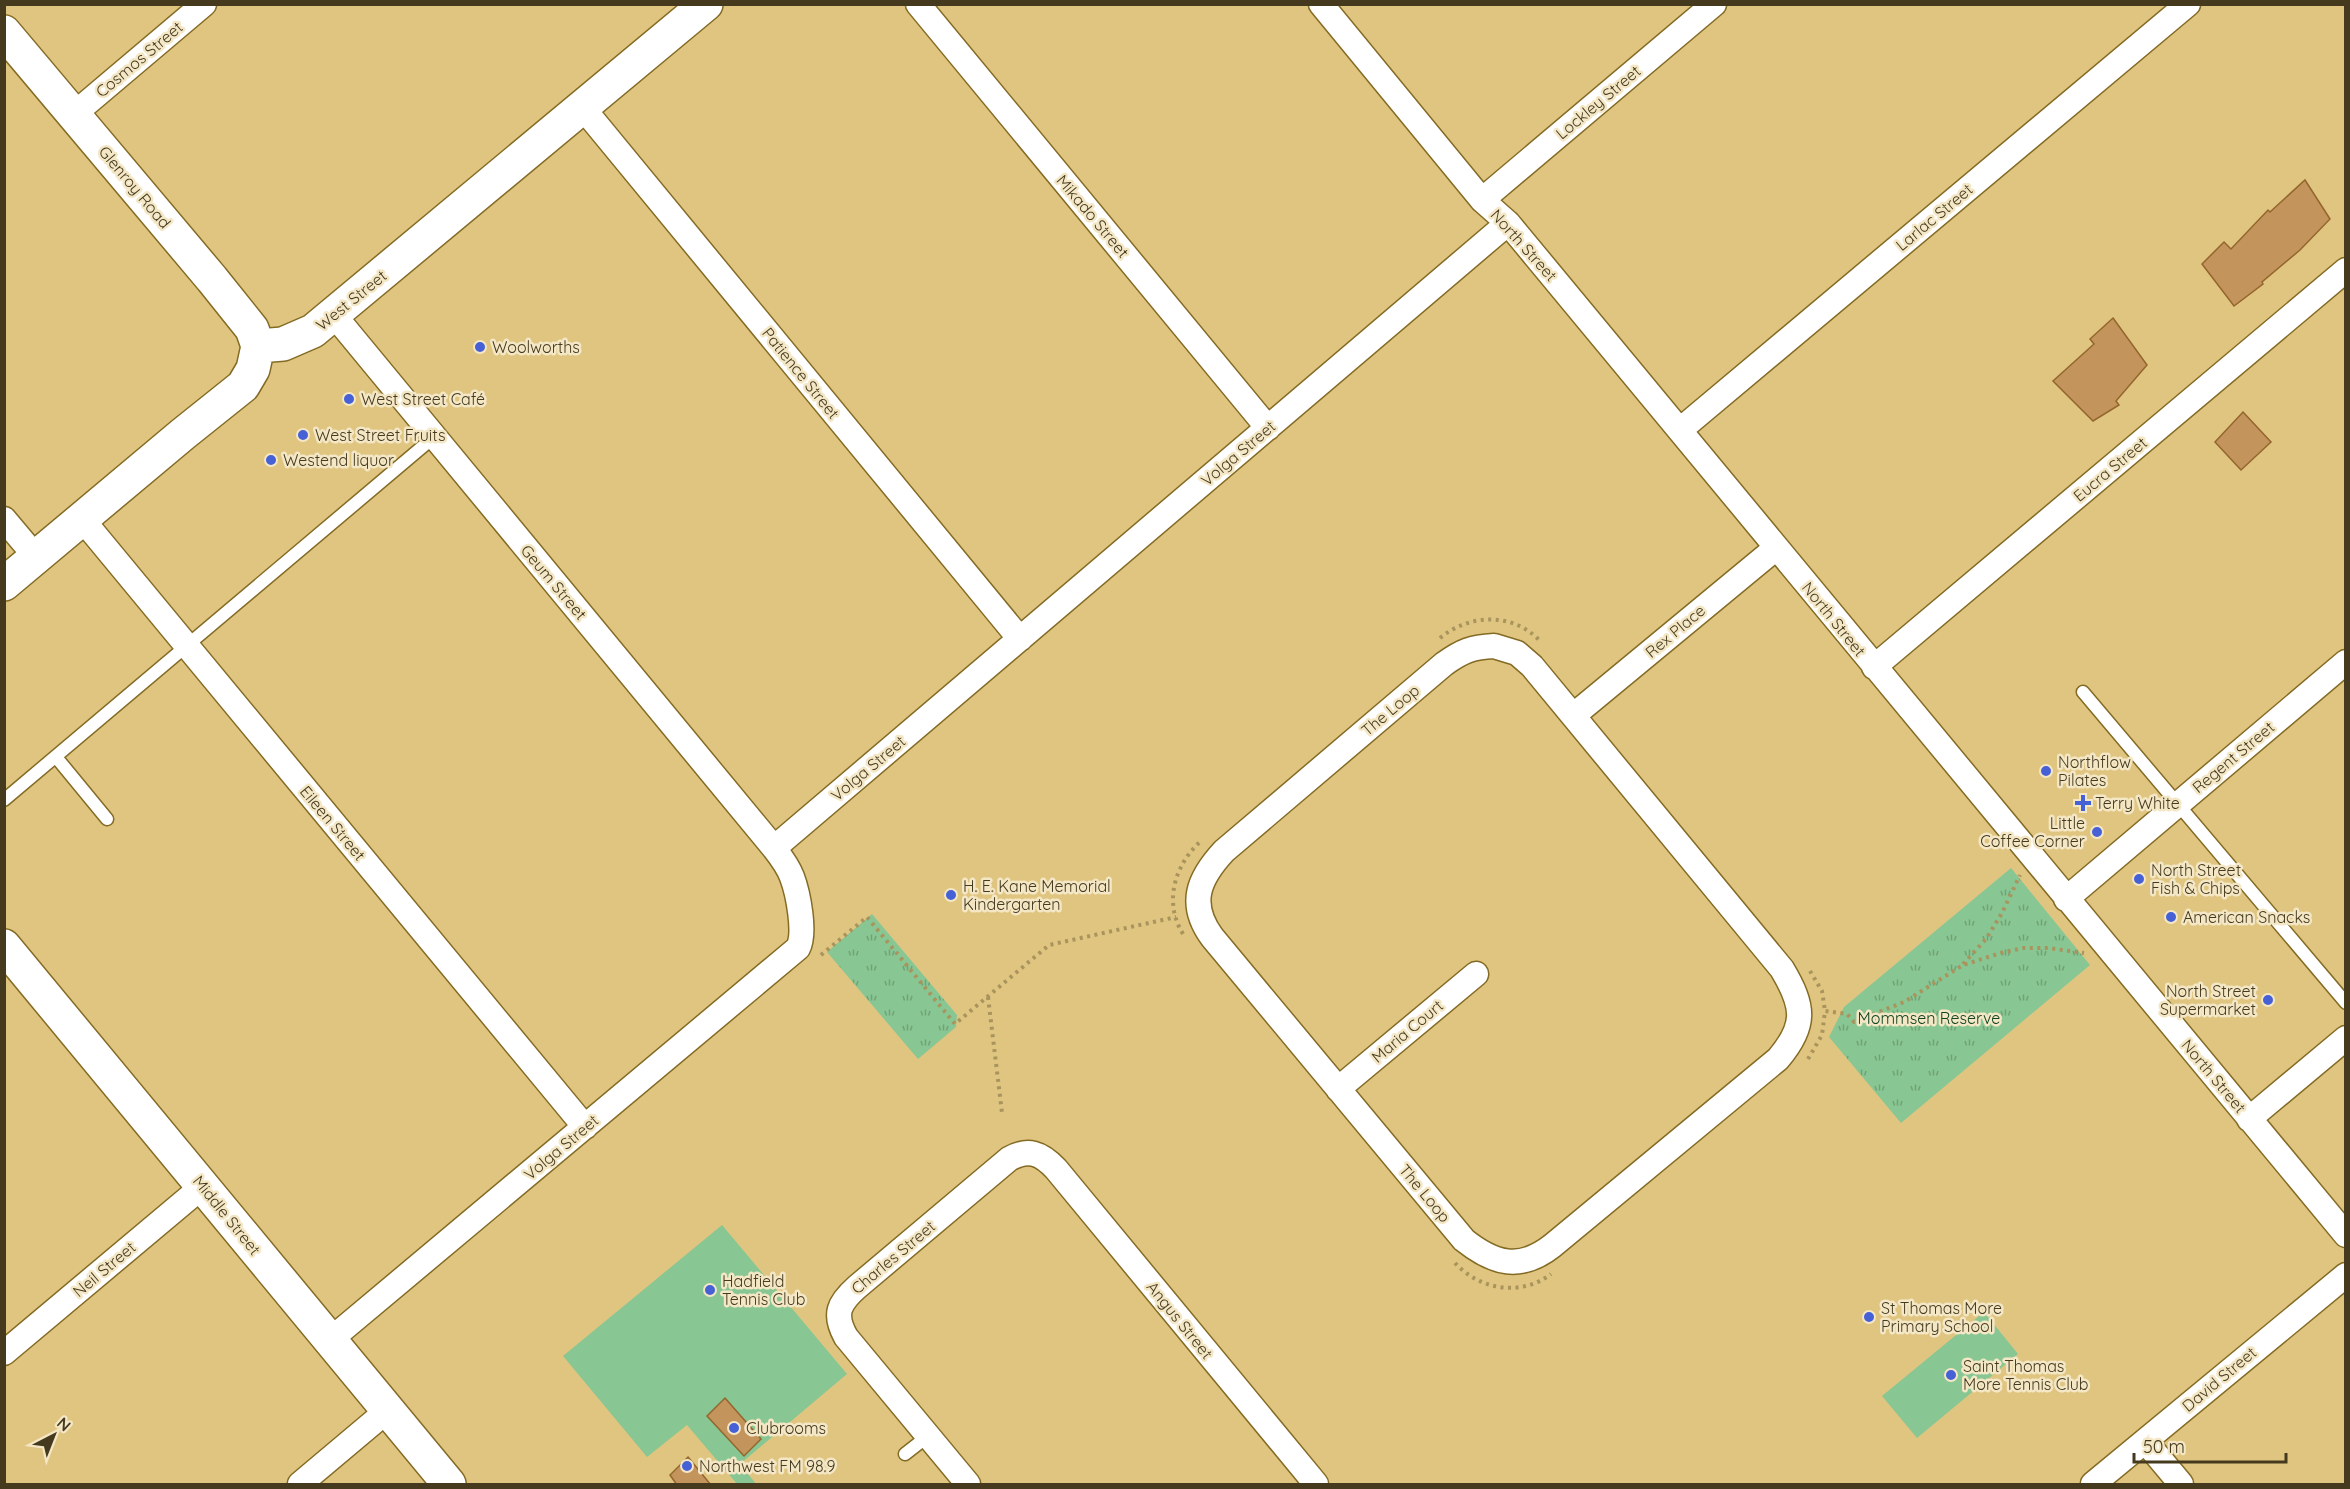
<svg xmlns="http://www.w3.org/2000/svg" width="2350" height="1489" viewBox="0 0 2350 1489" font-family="Quicksand,sans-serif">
<defs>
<pattern id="park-tufts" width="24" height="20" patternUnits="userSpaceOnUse" patternTransform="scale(1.5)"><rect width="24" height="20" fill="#88c693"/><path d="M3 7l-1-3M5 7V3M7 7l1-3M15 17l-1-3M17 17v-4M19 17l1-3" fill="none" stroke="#71a277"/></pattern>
</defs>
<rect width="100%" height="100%" fill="#e0c580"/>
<path fill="url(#park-tufts)" d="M 2011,868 L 2090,965 L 1901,1123 L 1829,1037 L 1844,1007 Z
M 872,914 L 957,1015 L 956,1027 L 918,1059 L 827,952 Z"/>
<path fill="#88c693" d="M 722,1225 L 847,1374 L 740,1464 L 756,1484 L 737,1484 L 687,1425 L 647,1457 L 563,1356 Z
M 1984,1312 L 2018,1354 L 1917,1438 L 1882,1396 Z"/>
<path fill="#c4945d" stroke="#93662d" stroke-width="1.5" d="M 2305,180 L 2330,219 L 2300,250 L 2262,282 L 2263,284 L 2234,306 L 2202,264 L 2224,242 L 2231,249 L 2268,210 L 2270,212 Z
M 2113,318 L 2147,365 L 2116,401 L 2119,405 L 2093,421 L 2053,381 L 2094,344 L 2090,339 Z
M 2243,412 L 2271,442 L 2241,470 L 2215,442 Z
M 725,1398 L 761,1439 L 744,1456 L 707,1416 Z
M 688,1457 L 711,1485 L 677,1485 L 670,1475 Z"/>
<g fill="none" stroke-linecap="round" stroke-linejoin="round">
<defs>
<path id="lane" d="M 2083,692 L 2346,1003
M 56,757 L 107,819
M 4,800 L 434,437
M 905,1454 L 928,1436"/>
<path id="street" d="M 918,4 L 1268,428
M 1321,4 L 1482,200 L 1508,223 L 2346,1235
M 583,108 L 1020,639
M 74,114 L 204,4
M 1482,200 L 1714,4
M 334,315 L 774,848
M 1680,430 L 2188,4
M 4,519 L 36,557
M 82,519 L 585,1127
M 1494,646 L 1517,653 L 1532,666 L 1782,969 C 1804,1006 1807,1025 1778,1059 L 1552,1246 C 1520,1271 1494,1264 1464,1240 L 1212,937 C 1188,904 1198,879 1224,851 L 1444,664 C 1462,651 1472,647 1494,646 Z
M 1874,667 L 2346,270
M 1574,715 L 1776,548
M 2066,899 L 2346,662
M 1338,1089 L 1476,974
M 2249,1119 L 2346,1038
M 330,1340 L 798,948 C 806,933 798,893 792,877 C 788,866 781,857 774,848 L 1508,223
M 4,1353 L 203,1186
M 2145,1441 L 2181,1484
M 300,1484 L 388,1410
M 968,1484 L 846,1337 C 833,1314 839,1303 857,1287 L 1009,1159 C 1028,1148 1041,1153 1056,1169 L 1316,1484
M 2093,1484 L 2346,1275"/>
<path id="secondary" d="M 4,32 L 212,279 L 252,329 L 258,346 L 253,369 L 243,386 L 183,434 L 4,584
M 258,346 L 283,344 L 313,331 L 706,4
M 4,946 L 449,1484"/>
</defs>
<use href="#lane" stroke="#846b24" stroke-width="15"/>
<use href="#street" stroke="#846b24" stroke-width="27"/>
<use href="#secondary" stroke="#846b24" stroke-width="36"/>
<path stroke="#a9945d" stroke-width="4" stroke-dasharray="3 4.5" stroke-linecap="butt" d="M 1440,638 C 1469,614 1512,612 1539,640
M 1183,934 C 1163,902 1175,864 1201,841
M 821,955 L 867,917 L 955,1024 L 1049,945 L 1176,917
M 1963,964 L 1986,939 L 2002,913 L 2020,875
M 1810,971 L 1822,991 L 1825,1011
M 988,997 L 1002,1113
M 1808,1059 L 1822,1035 L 1825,1011 L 1847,1014 L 1854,1022 L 1904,1002 L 1963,965 L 2004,952 L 2024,948 L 2048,948 L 2084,953
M 1455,1263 C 1480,1290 1521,1297 1551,1274"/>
<use href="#lane" stroke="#fff" stroke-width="12"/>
<use href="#street" stroke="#fff" stroke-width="24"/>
<use href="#secondary" stroke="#fff" stroke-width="33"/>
</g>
<g fill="#4661d5" stroke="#f4e7c6" stroke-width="2">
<circle cx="480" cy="347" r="6"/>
<circle cx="349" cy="399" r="6"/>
<circle cx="303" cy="435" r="6"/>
<circle cx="271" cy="460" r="6"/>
<circle cx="2046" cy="771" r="6"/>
<path d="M2080 794h6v6h6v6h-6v6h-6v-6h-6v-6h6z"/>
<circle cx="2097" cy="832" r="6"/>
<circle cx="2139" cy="879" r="6"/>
<circle cx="951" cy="895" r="6"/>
<circle cx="2171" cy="917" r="6"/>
<circle cx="2268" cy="1000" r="6"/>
<circle cx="710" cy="1290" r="6"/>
<circle cx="1869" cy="1317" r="6"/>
<circle cx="1951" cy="1375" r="6"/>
<circle cx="734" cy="1428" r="6"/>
<circle cx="687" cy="1466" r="6"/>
</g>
<g text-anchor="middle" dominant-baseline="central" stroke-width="5" stroke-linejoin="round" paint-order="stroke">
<g font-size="16" fill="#453a1e" stroke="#f4e7c6">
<text transform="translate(139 59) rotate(-40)">Cosmos Street</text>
<text transform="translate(1598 102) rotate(-40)">Lockley Street</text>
<text transform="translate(135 187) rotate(50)">Glenroy Road</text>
<text transform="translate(1093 216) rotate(50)">Mikado Street</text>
<text transform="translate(1934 217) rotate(-40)">Larlac Street</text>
<text transform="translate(1524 245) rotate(48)">North Street</text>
<text transform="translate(351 300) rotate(-39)">West Street</text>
<text transform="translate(801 373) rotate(51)">Patience Street</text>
<text transform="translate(1238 453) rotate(-40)">Volga Street</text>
<text transform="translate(2110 469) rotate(-40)">Eucra Street</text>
<text transform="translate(554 582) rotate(50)">Geum Street</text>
<text transform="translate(1834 619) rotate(51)">North Street</text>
<text transform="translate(1675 631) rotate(-40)">Rex Place</text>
<text transform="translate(1390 710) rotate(-40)">The Loop</text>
<text transform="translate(2233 757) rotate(-40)">Regent Street</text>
<text transform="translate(868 768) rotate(-40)">Volga Street</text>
<text transform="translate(333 823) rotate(50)">Eileen Street</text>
<text transform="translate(1407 1031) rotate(-40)">Maria Court</text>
<text transform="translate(2214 1076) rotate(50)">North Street</text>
<text transform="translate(561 1147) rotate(-40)">Volga Street</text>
<text transform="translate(1425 1193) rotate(50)">The Loop</text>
<text transform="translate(227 1215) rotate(51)">Middle Street</text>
<text transform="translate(893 1257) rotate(-40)">Charles Street</text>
<text transform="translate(104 1269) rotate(-40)">Neil Street</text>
<text transform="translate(1180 1320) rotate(51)">Angus Street</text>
<text transform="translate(2219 1379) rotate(-40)">David Street</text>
</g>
<g font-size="16" fill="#453a1e" stroke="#f4e7c6" text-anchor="start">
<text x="492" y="347">Woolworths</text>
<text x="361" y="399">West Street Café</text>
<text x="315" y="435">West Street Fruits</text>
<text x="283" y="460">Westend liquor</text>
<text x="2058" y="762">Northflow<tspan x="2058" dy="18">Pilates</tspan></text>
<text x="2095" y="803">Terry White</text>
<text x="2085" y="823" text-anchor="end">Little<tspan x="2085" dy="18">Coffee Corner</tspan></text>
<text x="2151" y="870">North Street<tspan x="2151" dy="18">Fish &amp; Chips</tspan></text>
<text x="963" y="886">H. E. Kane Memorial<tspan x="963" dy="18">Kindergarten</tspan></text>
<text x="2183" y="917">American Snacks</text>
<text x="2256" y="991" text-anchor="end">North Street<tspan x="2256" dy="18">Supermarket</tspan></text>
<text x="722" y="1281">Hadfield<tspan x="722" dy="18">Tennis Club</tspan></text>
<text x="1881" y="1308">St Thomas More<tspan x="1881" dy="18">Primary School</tspan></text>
<text x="1963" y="1366">Saint Thomas<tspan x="1963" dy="18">More Tennis Club</tspan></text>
<text x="746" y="1428">Clubrooms</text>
<text x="699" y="1466">Northwest FM 98.9</text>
</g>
<g font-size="16" fill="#0f431f" stroke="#f4e7c6">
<text x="1929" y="1018">Mommsen Reserve</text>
</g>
</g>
<rect width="2350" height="1489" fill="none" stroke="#453a1e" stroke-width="12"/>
<g transform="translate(54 1435) rotate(42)" stroke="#f4e7c6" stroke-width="4.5" paint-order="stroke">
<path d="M0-4.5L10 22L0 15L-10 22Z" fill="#453a1e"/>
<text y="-9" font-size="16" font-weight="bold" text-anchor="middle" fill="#453a1e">N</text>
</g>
<path d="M2134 1453v9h152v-9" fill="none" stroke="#453a1e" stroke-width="3"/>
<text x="2143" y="1453" font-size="18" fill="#453a1e" stroke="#f4e7c6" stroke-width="4.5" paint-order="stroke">50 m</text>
</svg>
